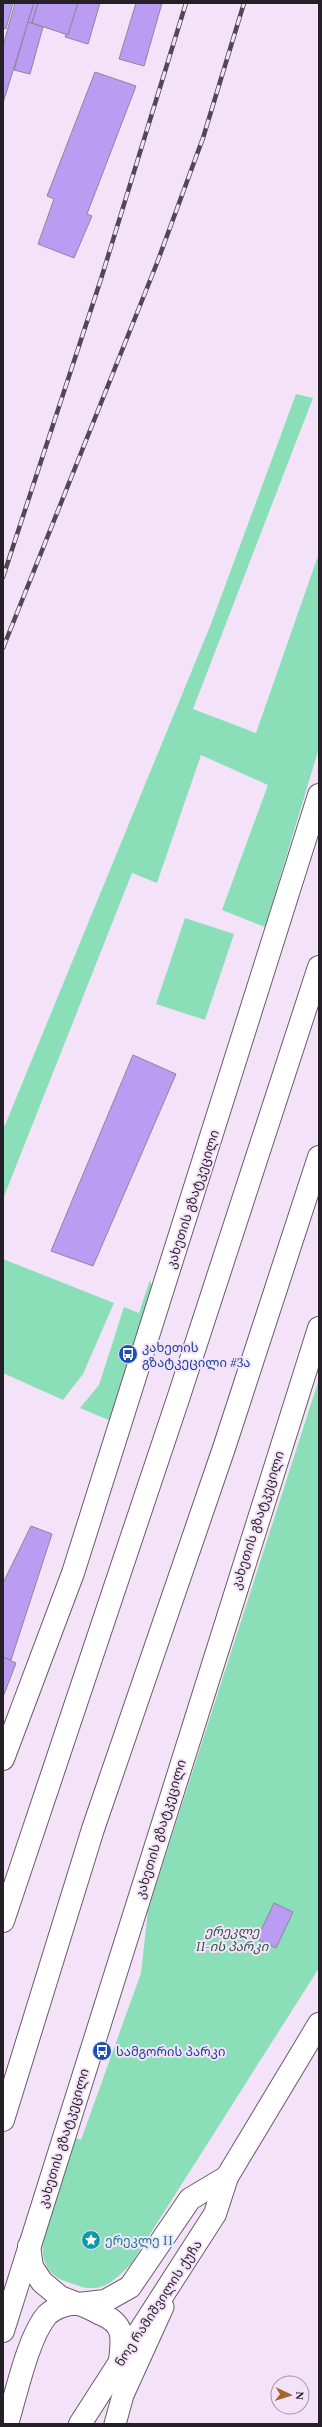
<svg xmlns="http://www.w3.org/2000/svg" width="322" height="2427" font-family="Spectral,'Noto Sans Georgian',serif">
<rect width="100%" height="100%" fill="#f4e3f8"/>
<!-- green -->
<g fill="#8adfb9">
<path d="M296 394 313 398 193 709 256 733 319 553V748L265 927 222 910 268 785 201 755 157 883 132 873 3 1199V1130L211 624Z"/>
<path d="M185 918 234 934 205 1020 156 1004Z"/>
<path d="M3 1259 114 1303 83 1374 63 1400 3 1373Z"/>
<path d="M150 1280 153 1290 111 1421 80 1408 99 1385 124 1307 139 1313Z"/>
<path d="M319 1379V1968L131 2264C115 2280 101 2295 76 2285 67 2282 56 2279 50 2271 27 2246 63 2165 73 2137L81 2140 141 1973 148 1910Z"/>
</g>
<!-- building -->
<g fill="#ba9df2" stroke="#8c859b">
<path d="M3 3H13L6 29 3 28Z"/>
<path d="M15 3H34L3 103V46Z"/>
<path d="M34 3H38L32 23 28 22Z"/>
<path d="M38 3H78L68 35 32 23Z"/>
<path d="M78 3H100L88 44 65 37 66 34 68 35Z"/>
<path d="M136 3H162L144 66 119 59Z"/>
<path d="M28 22 43 27 30 74 14 70Z"/>
<path d="M95 72 136 86 87 214 92 216 74 258 38 244 54 199 47 196Z"/>
<path d="M133 1055 176 1074 93 1266 51 1251Z"/>
<path d="M31 1526 52 1534 11 1660 3 1657V1583Z"/>
<path d="M3 1657 16 1663 3 1697Z"/>
<path d="M274 1903 293 1912 276 1948 257 1939Z"/>
</g>
<g fill="none" stroke-linecap="round" stroke-linejoin="round">
<defs>
<path id="street" d="M115 2424 123 2395 163 2307"/>
<g id="secondary">
<path d="M3 1759 73 1573 319 795"/>
<path d="M29 2246 32 2267 42 2282 60 2297 78 2304 105 2301 130 2287 190 2199 227 2177"/>
<path d="M3 2331 319 1328"/>
<path d="M7 2424C16 2395 28 2337 47 2315 54 2308 68 2303 78 2304 86 2305 96 2312 103 2315 126 2325 122 2340 120 2361"/>
<path d="M80 2424 215 2214 227 2177 319 2024"/>
</g>
<g id="highway">
<path d="M3 1921 178 1399 319 967"/>
<path d="M3 2120 93 1829 224 1448 319 1157"/>
</g>
</defs>
<!-- street casing -->
<use href="#street" stroke="#6a5b6d" stroke-width="23"/>
<!-- secondary casing -->
<use href="#secondary" stroke="#6a5b6d" stroke-width="24"/>
<!-- highway casing -->
<use href="#highway" stroke="#6a5b6d" stroke-width="24"/>
<!-- street -->
<use href="#street" stroke="#fff" stroke-width="21"/>
<!-- secondary -->
<use href="#secondary" stroke="#fff" stroke-width="22"/>
<!-- highway -->
<use href="#highway" stroke="#fff" stroke-width="22"/>
<defs>
<g id="rail">
<path d="M3 577 101 279 186 3"/>
<path d="M3 648 157 263 203 138 244 3"/>
</g>
</defs>
<!-- rail casing -->
<use href="#rail" stroke="#504853" stroke-width="4.5"/>
<!-- rail -->
<use href="#rail" stroke="#f4e3f8" stroke-width="3" stroke-dasharray="9" stroke-linecap="butt"/>
</g>
<!-- icons -->
<defs>
<symbol id="bus-disc" viewBox="-11 -11 22 22"><circle r="9.5" fill="#1a4fb4" stroke="#f4e3f8"/><path d="M-5-6H5V4H4V6H2V4H-2V6H-4V4H-5ZM-3.5-4V0h7V-4ZM-3.5 1.2v1.5H-2V1.2ZM2 1.2v1.5H3.5V1.2Z" fill="#fff"/></symbol>
<symbol id="sight-disc" viewBox="-11 -11 22 22"><circle r="9.5" fill="#0f9aa8" stroke="#f4e3f8"/><path d="M0-6L1.8-2.2L6-1.7L2.9 1.2L3.7 5.4L0 3.3L-3.7 5.4L-2.9 1.2L-6-1.7L-1.8-2.2Z" fill="#fff"/></symbol>
</defs>
<g fill-rule="evenodd">
<use href="#bus-disc" x="117" y="1343" width="22" height="22"/>
<use href="#bus-disc" x="91" y="2040" width="22" height="22"/>
<use href="#sight-disc" x="80" y="2229" width="22" height="22"/>
</g>
<g text-anchor="middle" stroke-width="4" stroke-linejoin="round" paint-order="stroke">
<!-- street labels -->
<g font-size="13" fill="#251f27" stroke="#f4e3f8">
<text transform="translate(192 1199) rotate(-72)" y="5">კახეთის გზატკეცილი</text>
<text transform="translate(257 1520) rotate(-72)" y="5">კახეთის გზატკეცილი</text>
<text transform="translate(160 1829) rotate(-73)" y="5">კახეთის გზატკეცილი</text>
<text transform="translate(63 2138) rotate(-73)" y="5">კახეთის გზატკეცილი</text>
<text transform="translate(158 2303) rotate(-57)" y="5">ნოე რამიშვილის ქუჩა</text>
</g>
<!-- transit labels -->
<g font-size="13" fill="#164399" stroke="#f4e3f8" text-anchor="start">
<text x="142" y="1352">კახეთის<tspan x="142" dy="15">გზატკეცილი #3ა</tspan></text>
<text x="116" y="2056">სამგორის პარკი</text>
</g>
<!-- park labels -->
<g font-size="13" font-style="italic" fill="#275542" stroke="#f4e3f8">
<text x="232" y="1936">ერეკლე<tspan x="232" dy="15">II-ის პარკი</tspan></text>
</g>
<!-- culture labels -->
<g font-size="13" fill="#0d838f" stroke="#f4e3f8" text-anchor="start">
<text x="105" y="2245">ერეკლე II</text>
</g>
</g>
<!-- border -->
<rect width="322" height="2427" fill="none" stroke="#251f27" stroke-width="8"/>
<!-- north arrow -->
<g transform="translate(290 2395) rotate(94)"><circle r="19" fill="#f4e3f8" stroke="#a195a4"/>
<path d="M0-3L7 15L0 10L-7 15Z" fill="#a4652c"/>
<text y="-6" font-size="11" font-weight="bold" text-anchor="middle" fill="#251f27">N</text>
</g>
</svg>
